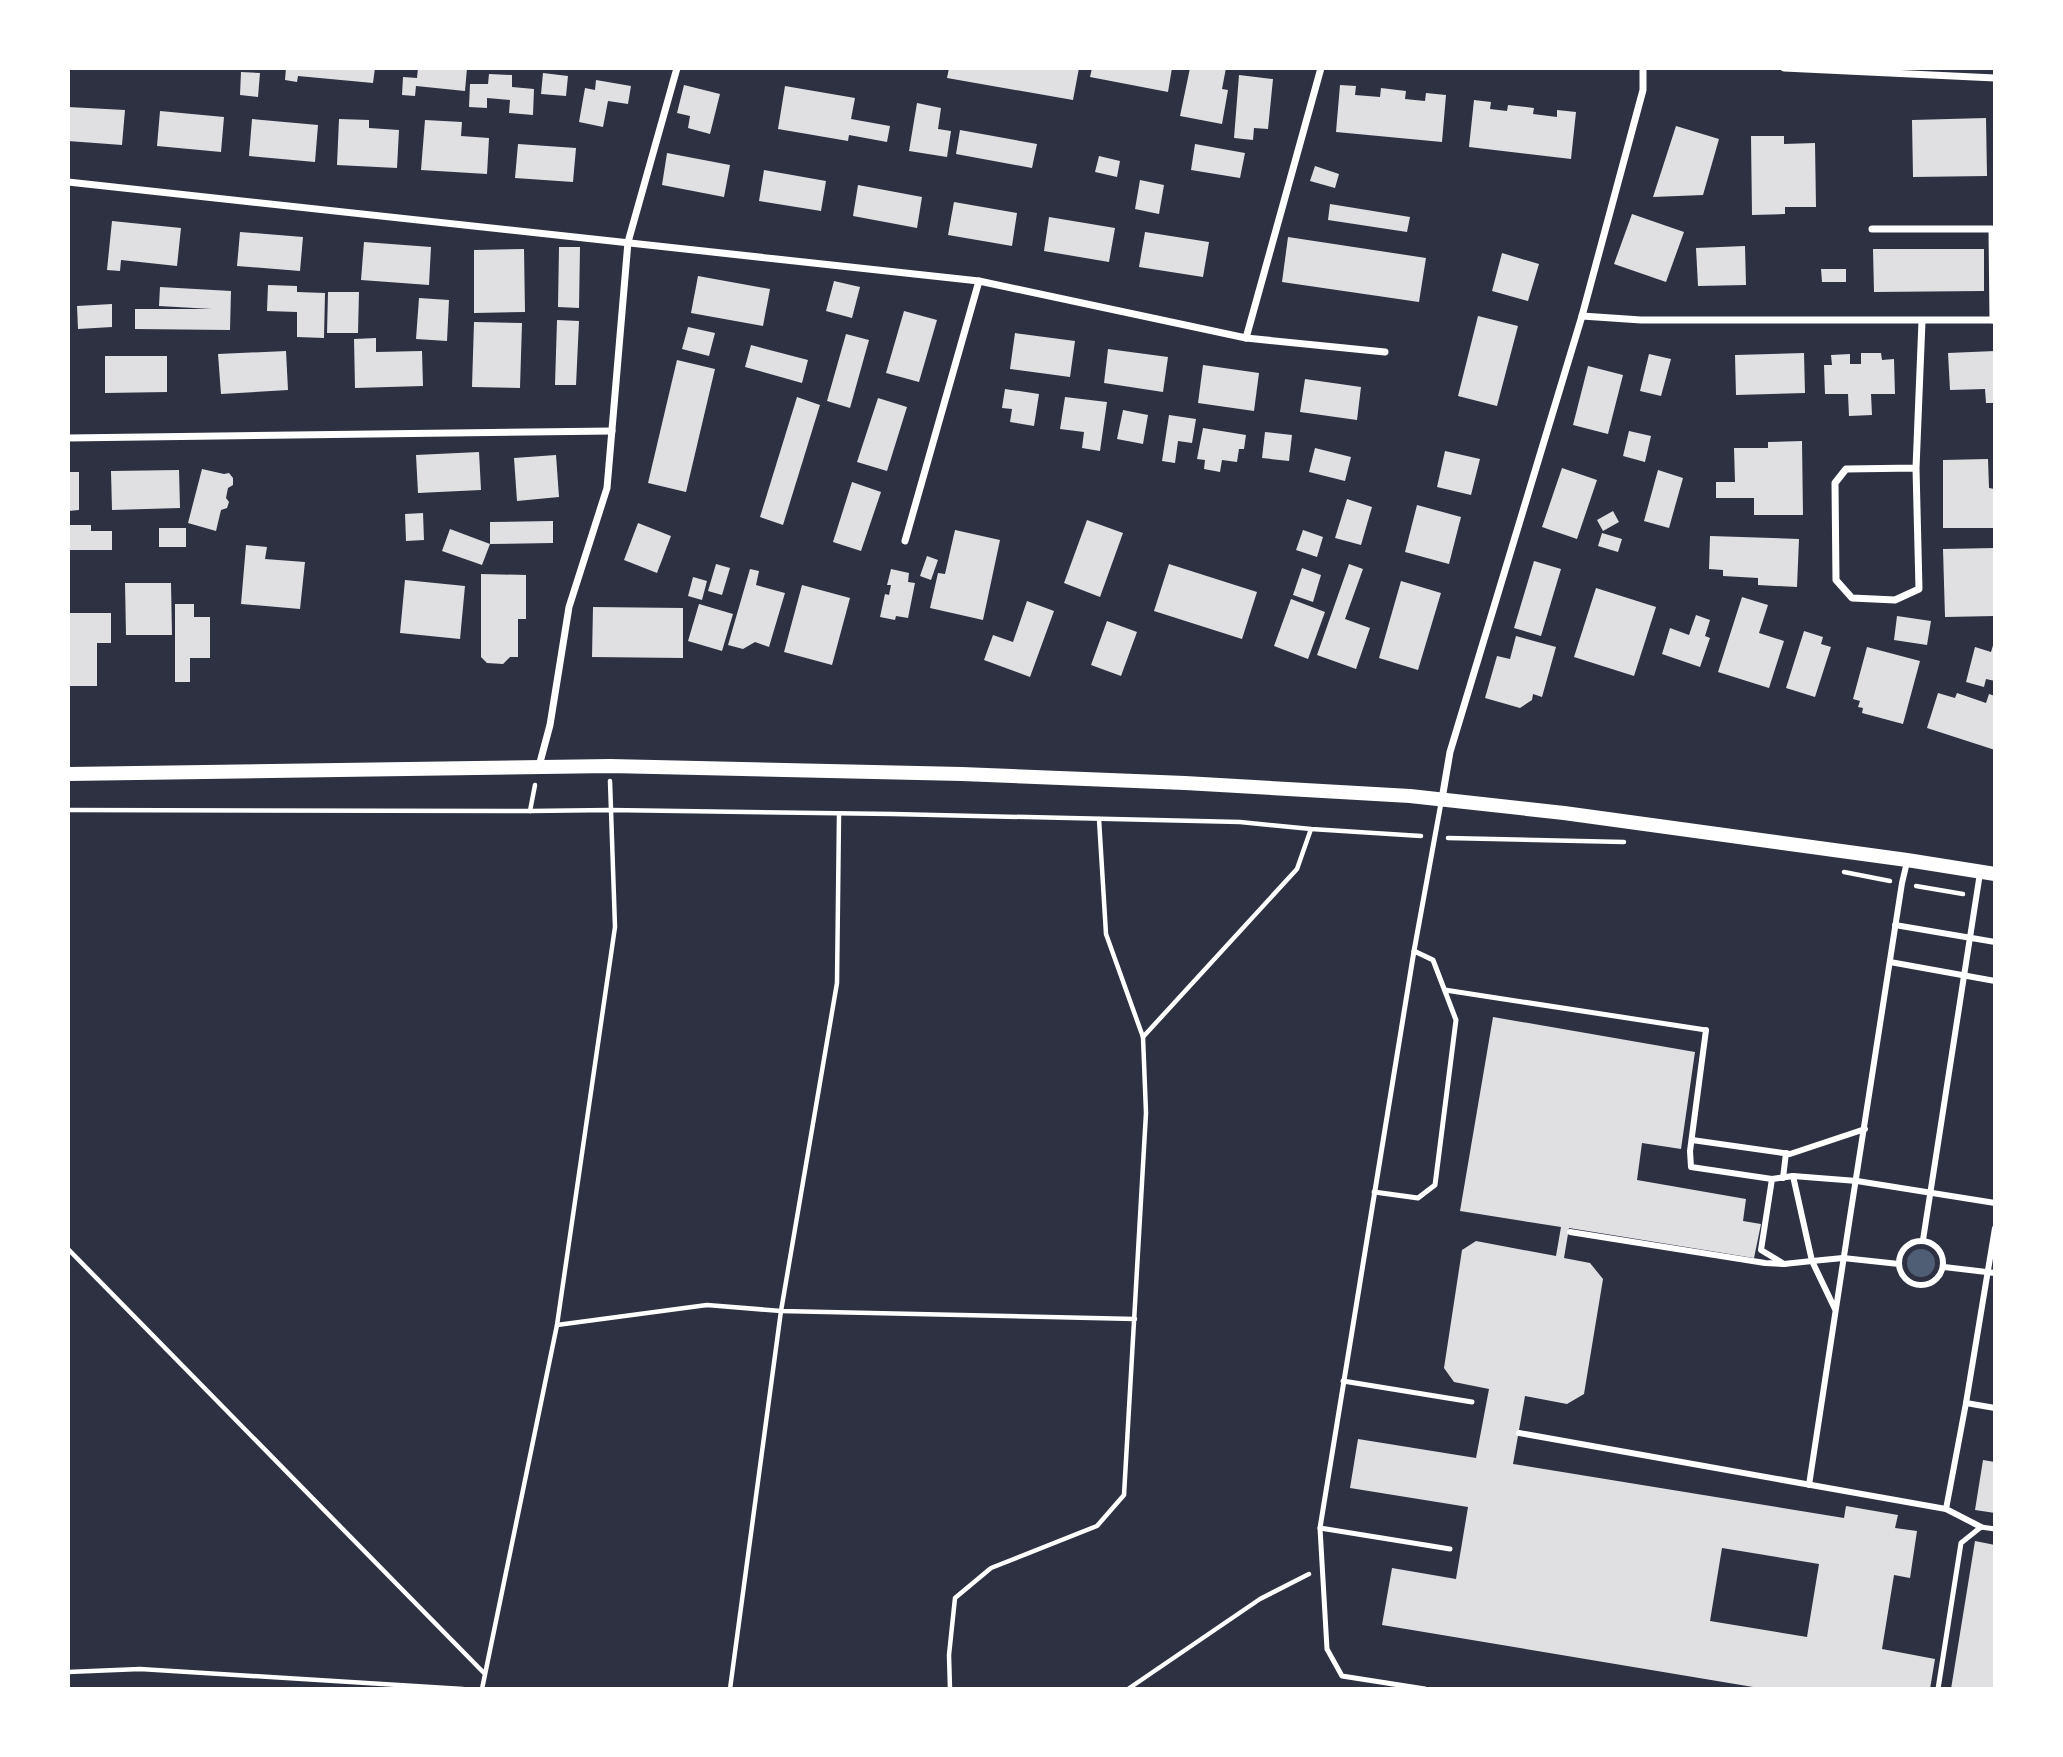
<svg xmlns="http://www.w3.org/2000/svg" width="2063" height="1757" font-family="Karla,sans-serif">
<rect width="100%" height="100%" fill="#2d3142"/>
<!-- water -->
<circle fill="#4f5d75" cx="1921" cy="1263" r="14"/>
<!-- building -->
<g fill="#e0e0e3" fill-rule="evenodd">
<path d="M286 68H375L373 83 298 76 297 82 285 80Z"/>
<path d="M418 68H467L465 91 416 86 415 96 402 95 403 77 417 78Z"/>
<path d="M949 68H1079L1073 100 947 78Z"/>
<path d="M1092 68H1172L1168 92 1090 77Z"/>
<path d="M1190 68H1226L1222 89 1228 90 1222 124 1180 116Z"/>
<path d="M241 72 260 73 258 97 240 95Z"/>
<path d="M543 73 568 76 566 96 541 94Z"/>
<path d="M489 74 512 75V87L534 89 533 115 509 113 510 100 487 98V108L469 107 470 84H488Z"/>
<path d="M1239 75 1273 79 1268 129 1254 128 1253 140 1234 138Z"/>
<path d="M596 80 631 86 628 104 608 101 603 127 579 122 585 88 595 90Z"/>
<path d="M684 85 720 94 710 134 688 128 690 116 677 113Z"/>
<path d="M1340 85 1356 86 1355 95 1380 97 1381 88 1406 91 1405 99 1425 101 1426 93 1446 95 1442 142 1336 132Z"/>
<path d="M785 86 855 98 851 119 890 126 887 142 849 135 848 141 778 129Z"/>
<path d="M1474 100 1491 102 1490 109 1507 111 1508 105 1534 108 1533 114 1557 117V110L1576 112 1571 159 1469 147Z"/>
<path d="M917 103 941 108 938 129 951 131 947 157 909 151Z"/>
<path d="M68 107 125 110 122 145 68 141Z"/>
<path d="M160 111 224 117 221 152 157 146Z"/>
<path d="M1986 118 1987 176 1913 177 1912 120Z"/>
<path d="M252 119 318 125 315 162 249 156Z"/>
<path d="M339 119 369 120V128L399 130 397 168 337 165Z"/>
<path d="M425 120 462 122 461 136 489 138 487 174 421 170Z"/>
<path d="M1676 126 1719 139 1703 195 1653 197Z"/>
<path d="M960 130 1037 144 1032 168 956 154Z"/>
<path d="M1751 136H1784V144L1815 143 1816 207H1785V214L1752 215Z"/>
<path d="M518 144 576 148 573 182 515 178Z"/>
<path d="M1195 144 1245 153 1240 178 1191 170Z"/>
<path d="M667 153 730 165 724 197 662 185Z"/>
<path d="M1099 156 1120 161 1117 177 1095 172Z"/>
<path d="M1315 166 1339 174 1335 188 1310 181Z"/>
<path d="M764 170 826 181 821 211 759 201Z"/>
<path d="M1140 180 1164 185 1159 214 1135 209Z"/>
<path d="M858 185 922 197 917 228 853 216Z"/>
<path d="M954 202 1017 213 1012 246 948 235Z"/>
<path d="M1330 204 1410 217 1407 232 1328 220Z"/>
<path d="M1632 214 1684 232 1666 282 1614 264Z"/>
<path d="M1049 217 1115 228 1109 262 1044 251Z"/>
<path d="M112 221 181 228 177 266 121 260 120 271 107 270Z"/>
<path d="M240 232 303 237 300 271 237 266Z"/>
<path d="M1145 232 1209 242 1203 277 1139 267Z"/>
<path d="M1288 237 1426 258 1419 302 1282 282Z"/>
<path d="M364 242 431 247 429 285 361 280Z"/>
<path d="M1745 246 1746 285 1698 286 1696 248Z"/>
<path d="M559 247H580L579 308 558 307Z"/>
<path d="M524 249 525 312 474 313V250Z"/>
<path d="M1873 249H1984V291L1874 292Z"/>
<path d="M1502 253 1539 264 1528 301 1492 291Z"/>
<path d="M1821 269H1846V282H1822Z"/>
<path d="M698 276 770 289 763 326 691 313Z"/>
<path d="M834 281 860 287 852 318 826 311Z"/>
<path d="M268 285 297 286V292L325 293 324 338 297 337V312L267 311Z"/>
<path d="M160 287 231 291 230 330 135 329V309H212L159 306Z"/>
<path d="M328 292H359L358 333H327Z"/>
<path d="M419 298 449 300 447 341 416 339Z"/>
<path d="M112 304V327L78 329 77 306Z"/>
<path d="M904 311 937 320 919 382 886 373Z"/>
<path d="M1478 316 1518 326 1497 406 1458 396Z"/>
<path d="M557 320 579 321 576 385H555Z"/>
<path d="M474 322 522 323 520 388 472 387Z"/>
<path d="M688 327 715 333 709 356 682 349Z"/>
<path d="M1015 333 1075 341 1070 377 1010 369Z"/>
<path d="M846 334 869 340 850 408 827 401Z"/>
<path d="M376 338V352L422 351 423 386 355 388 354 339Z"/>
<path d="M751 345 808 360 802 383 745 367Z"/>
<path d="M1108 349 1168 357 1163 392 1104 383Z"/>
<path d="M286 351 288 390 221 394 218 354Z"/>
<path d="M1995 351V403H1986L1985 389 1950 390 1948 353Z"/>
<path d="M1804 353 1805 393 1736 395 1735 355Z"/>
<path d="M1861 353H1881L1882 360 1894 359 1895 394H1871L1872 415 1849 416 1848 394H1825L1824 365H1832L1831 355 1850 354V364H1861Z"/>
<path d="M1649 354 1671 359 1661 396 1640 391Z"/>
<path d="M105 356H167V392L105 393Z"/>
<path d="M677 360 715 369 686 492 648 483Z"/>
<path d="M1203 365 1259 373 1254 411 1198 403Z"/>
<path d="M1588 366 1623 375 1608 434 1573 425Z"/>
<path d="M1305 379 1361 387 1357 420 1300 412Z"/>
<path d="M1005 389 1039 394 1034 426 1010 422 1012 409 1002 408Z"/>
<path d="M797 397 820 405 783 525 760 517Z"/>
<path d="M1065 397 1107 402 1100 451 1082 448 1084 432 1060 429Z"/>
<path d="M878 398 907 407 887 471 857 462Z"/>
<path d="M1123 410 1148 415 1143 444 1117 439Z"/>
<path d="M1169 415 1196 419 1192 443 1178 441 1175 463 1162 461Z"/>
<path d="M1203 428 1246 435 1244 449H1239L1237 462 1222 460 1220 472 1204 469 1205 460 1197 459Z"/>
<path d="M1629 431 1651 436 1645 462 1623 456Z"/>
<path d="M1265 432 1292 435 1289 461 1262 458Z"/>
<path d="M1802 441 1803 515H1754V498H1716V482H1735L1734 448H1768V442Z"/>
<path d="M1315 448 1351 457 1345 481 1309 472Z"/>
<path d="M1445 451 1480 459 1471 495 1437 487Z"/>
<path d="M479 452 481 490 418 493 416 455Z"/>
<path d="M556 455 559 497 517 501 514 458Z"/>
<path d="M1988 459 1989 488 1995 489V528H1943V460Z"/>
<path d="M1562 468 1597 480 1577 539 1542 527Z"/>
<path d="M202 469 224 474 229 473 233 478V485L228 488 226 498 229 502 227 508 221 510 216 531 188 523Z"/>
<path d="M179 470 180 508 112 510 111 471Z"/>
<path d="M1658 470 1683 478 1669 528 1644 521Z"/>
<path d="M68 472H79V510L68 511Z"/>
<path d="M852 482 881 492 861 551 833 542Z"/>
<path d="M1347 499 1372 507 1361 545 1335 538Z"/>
<path d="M1417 505 1461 517 1449 564 1405 552Z"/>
<path d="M1613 511 1619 522 1603 531 1597 520Z"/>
<path d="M423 513 424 540 406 541 405 514Z"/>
<path d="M1087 520 1123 533 1100 597 1064 583Z"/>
<path d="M553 521V543L490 544 482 565 442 551 450 529 490 544V522Z"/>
<path d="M638 523 671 536 657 573 624 560Z"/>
<path d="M68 525H91V531H112V550H68Z"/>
<rect x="159" y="528" width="27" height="19"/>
<path d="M955 530 1000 540 983 620 930 608 938 573 945 574Z"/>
<path d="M1303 530 1323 537 1317 557 1296 550Z"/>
<path d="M1602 533 1622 539 1618 552 1598 546Z"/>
<path d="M1710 536 1799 539 1797 587 1758 585V578L1723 576V570L1709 569Z"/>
<path d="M246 545 267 547 265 559 305 562 300 609 241 604Z"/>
<path d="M1995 548V616L1945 617 1943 549Z"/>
<path d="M927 556 938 560 931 580 920 576Z"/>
<path d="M1534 561 1561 569 1541 636 1514 628Z"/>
<path d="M716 564 730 568 722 595 708 591Z"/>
<path d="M1169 564 1257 592 1242 639 1154 611Z"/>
<path d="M1349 564 1363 569 1345 619 1370 628 1356 669 1317 655Z"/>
<path d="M1302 568 1321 575 1313 602 1293 595Z"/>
<path d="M750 569 759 571 756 585 785 593 769 647 755 642 743 649 728 645Z"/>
<path d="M891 569 909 573 908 582 915 583 908 618 896 616 895 620 880 617 885 594 889 595 891 585H887Z"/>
<path d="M481 574 526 575V619H518V657H510L503 664 487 663 481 657Z"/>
<path d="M693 577 707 581 702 600 688 596Z"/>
<path d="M405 580 465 586 460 639 400 633Z"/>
<path d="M1401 581 1441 593 1418 670 1379 658Z"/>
<path d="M125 583H171L172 635H126Z"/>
<path d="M802 585 850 598 832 665 784 652Z"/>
<path d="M1596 588 1656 607 1634 676 1574 657Z"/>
<path d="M1742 597 1768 605 1759 633 1784 641 1769 688 1718 672Z"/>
<path d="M1291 599 1325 612 1308 659 1274 646Z"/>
<path d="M1027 601 1054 611 1030 677 984 660 993 635 1013 642Z"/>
<path d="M175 604H194V617H210V658H190V682H175Z"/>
<path d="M699 604 733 614 722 651 688 641Z"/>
<path d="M593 607 683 608V658L592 657Z"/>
<path d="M69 613H111V643H97V686H68Z"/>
<path d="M1696 615 1710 620 1705 636 1710 638 1700 667 1662 654 1670 628 1689 635Z"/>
<path d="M1897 616 1931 621 1927 645 1894 640Z"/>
<path d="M1107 621 1137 632 1121 676 1091 665Z"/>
<path d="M1804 631 1823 637 1821 644 1831 647 1815 697 1786 688Z"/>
<path d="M1516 636 1556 647 1542 697 1533 694 1532 700 1520 708 1485 698 1497 656 1510 659Z"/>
<path d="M1994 642 1995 681 1986 679 1984 687 1966 682 1975 647 1991 652Z"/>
<path d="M1867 647 1920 661 1903 724 1862 713 1863 708 1858 707 1860 701 1853 699Z"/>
<path d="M1938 693 1955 698 1957 693 1986 703 1989 694 1995 696V750L1927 728Z"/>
<path d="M1493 1017 1695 1052 1681 1149 1642 1143 1637 1180 1746 1199 1743 1221 1761 1224 1754 1258 1569 1228 1564 1258 1590 1263 1603 1279 1584 1394 1567 1404 1525 1396 1513 1464 1844 1518 1846 1506 1898 1515 1895 1528 1917 1531 1910 1578 1894 1575 1882 1649 1935 1659 1930 1689H1765L1382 1625 1392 1568 1456 1579 1468 1507 1350 1488 1358 1439 1476 1458 1489 1389 1454 1382 1444 1368 1462 1250 1476 1241 1556 1256 1561 1227 1460 1211ZM1722 1548 1819 1564 1807 1637 1710 1621Z"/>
<path d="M1983 1460 1995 1462V1513L1975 1510Z"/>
<path d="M1975 1541 1995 1545V1689H1951Z"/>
</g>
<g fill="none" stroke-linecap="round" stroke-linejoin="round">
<!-- path -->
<g stroke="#fff" stroke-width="4.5">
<path d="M68 810 530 811 610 810 893 814 1240 822 1311 829 1421 836"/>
<path d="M530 811 535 785"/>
<path d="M1448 838 1624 842"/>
<path d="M1844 872 1890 881"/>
<path d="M1916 886 1963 894"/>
<path d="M1143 1037 1297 869 1311 829"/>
<path d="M68 1249 484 1673"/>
<path d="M557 1325 707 1305 781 1311 1135 1319"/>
<path d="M68 1672 140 1669 463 1689"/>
<path d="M482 1689 557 1325 615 927 610 781"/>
<path d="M730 1689 781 1311 837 983 839 815"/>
<path d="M950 1689 949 1655 955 1598 991 1568 1097 1526 1124 1495 1146 1113 1143 1037 1106 934 1099 819"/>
<path d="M1128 1689 1260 1599 1309 1574"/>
</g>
<!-- service -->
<g stroke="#fff" stroke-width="5">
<path d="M1445 990 1706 1030"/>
<path d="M1374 1192 1418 1198 1435 1185 1456 1020 1433 960 1414 951"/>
<path d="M1343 1381 1472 1402"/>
<path d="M1320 1528 1450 1549"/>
<path d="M1425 1689 1342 1676 1327 1649 1320 1528 1414 951 1441 803"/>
<path d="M1938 1689 1961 1543 1981 1527 1995 1529"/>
</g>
<!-- pedestrian -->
<g stroke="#fff" stroke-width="6">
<path d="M1895 925 1995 942"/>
<path d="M1890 962 1995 981"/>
<path d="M1706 1030 1690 1151 1691 1167 1772 1179 1793 1176 1812 1261 1843 1258 1899 1264"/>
<path d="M1692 1140 1790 1154 1865 1129"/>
<path d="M1793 1176 1857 1181 1995 1203"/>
<path d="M1783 1178 1786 1153"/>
<path d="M1772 1179 1761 1250 1784 1264 1812 1261 1835 1309"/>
<path d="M1570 1232 1765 1263 1784 1264"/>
<path d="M1923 1240 1980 873"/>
<circle cx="1921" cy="1263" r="22"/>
<path d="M1944 1267 1995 1273"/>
<path d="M1966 1403 1995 1408"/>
<path d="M1519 1433 1946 1509 1981 1527"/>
<path d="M1809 1485C1839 1284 1871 1084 1902 883L1907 862"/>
<path d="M1946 1509 1966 1403 1995 1228"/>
</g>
<!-- minor -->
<g stroke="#fff" stroke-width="7">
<path d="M1784 68 1995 78"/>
<path d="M68 182 979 281 1246 338 1321 68"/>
<path d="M1872 229H1992L1993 320"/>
<path d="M1582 316 1641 320H1995"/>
<path d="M1246 338 1385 352"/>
<path d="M68 438 612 431"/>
<path d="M1916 468 1846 469 1835 483 1836 580 1852 598 1895 600 1919 589 1916 468 1922 321"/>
<path d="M905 541 979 281"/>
<path d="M539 766 550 725 569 607 607 488 628 242 677 68"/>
<path d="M1442 799 1450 752 1582 316 1643 90V68"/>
</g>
<!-- secondary -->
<path stroke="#fff" stroke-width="14" d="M68 774 610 766 962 774 1185 783 1410 796 1564 813 1907 860 1995 874"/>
</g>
<!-- border -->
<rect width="2063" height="1757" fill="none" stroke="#ffffff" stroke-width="140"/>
</svg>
